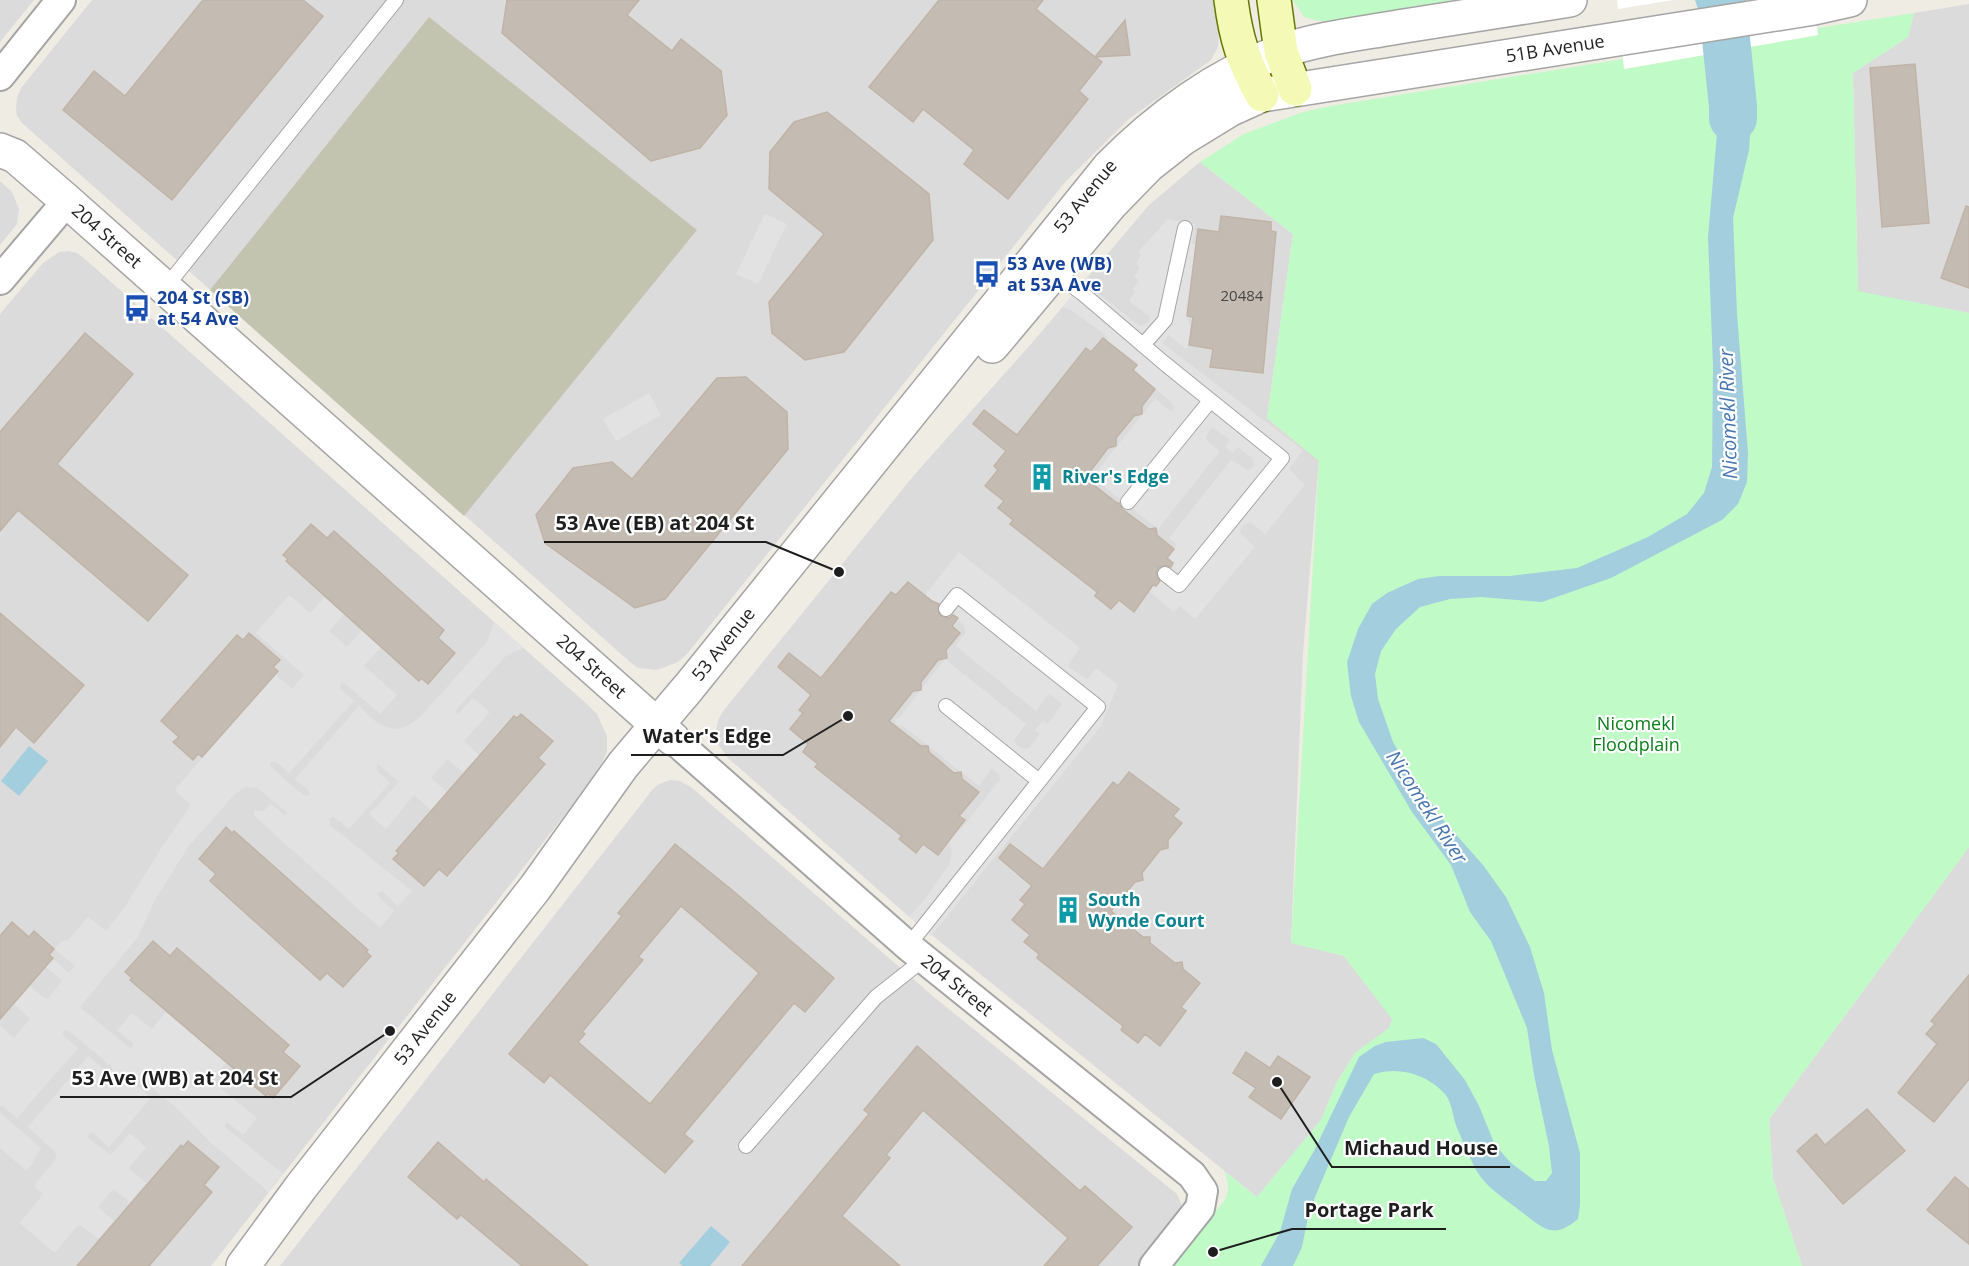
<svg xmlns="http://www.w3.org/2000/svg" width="1969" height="1266" font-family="'Open Sans',sans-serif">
<rect width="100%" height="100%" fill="#efece4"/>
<!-- residential -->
<g fill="#dcdbdb">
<path d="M0 0H34L0 42Z"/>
<path d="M92 0H1216L1219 31 1218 47 1211 60 1129 119 1066 181 687 654 678 662 657 670 638 668 630 662 22 123 17 116 16 109 17 98 21 88Z"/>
<path d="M1969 4V313L1858 292 1853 73 1908 37 1914 13Z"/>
<path d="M1200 162 1293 234 1267 418 1319 460 1303 653 1291 942 1344 956 1393 1019 1390 1028 1355 1053 1337 1082 1321 1120 1257 1197 907 915 728 758 718 744 716 730 719 718 724 710 915 474 1031 344 1149 205Z"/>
<path d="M0 181 12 192 19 209 17 224 0 245Z"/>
<path d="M68 251 77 253 85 259 589 706 597 714 607 736V752L596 775 211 1266H0V314L43 263 59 252Z"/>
<path d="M670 780 680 781 692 788 934 997 1177 1194 1181 1203V1211L1178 1218 1138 1266H280L653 789 659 784Z"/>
<path d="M1969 847V1266H1802L1773 1179 1769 1119Z"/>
</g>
<!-- construction -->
<path fill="#c3c4af" d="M429 17 697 230 464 516 210 290Z"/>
<!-- park -->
<g fill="#bffac7">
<path d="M1293 0H1453L1327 21H1319L1304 17Z"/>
<path d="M1914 13 1908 37 1853 73 1858 291 1969 313V847L1769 1119 1773 1179 1802 1266H1171L1224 1201C1230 1190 1229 1183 1224 1171L1257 1197 1321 1120 1337 1082 1355 1053 1389 1028 1392 1019 1344 956 1291 943 1319 461 1267 418 1293 234 1200 162 1244 134 1303 112 1331 106 1623 59 1625 69 1818 35V28Z"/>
</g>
<!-- parking -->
<g fill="#e2e2e2">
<path d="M765 214 787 224 758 284 736 274Z"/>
<path d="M1168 219 1195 224 1192 244 1196 245 1187 316 1191 331 1189 345 1186 349 1168 335 1162 343 1303 450 1289 469 1305 485 1265 534 1251 523 1244 524 1240 531 1241 534 1255 547 1195 619 1179 606 1174 612 1149 591 1153 585 1156 586 1173 564 1167 558 1177 545 1169 538 1231 460 1248 470 1253 467 1254 462 1251 457 1238 447 1233 453 1225 447 1230 440 1212 427 1206 437 1208 442 1220 451 1158 529 1096 480H1091V473L1096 472 1155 399 1172 412 1174 407 1172 403 1133 370 1138 363 1107 341 1108 339 1103 333 1071 310 1063 307 1088 276 1093 289 1140 326 1149 322 1150 317 1129 301 1135 291 1133 289 1139 280 1134 277 1140 268 1136 264 1141 254 1138 252Z"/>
<path d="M649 393 661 415 616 441 603 419Z"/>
<path d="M959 552 1080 648 1068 665 1070 668 1087 679 1096 668 1118 685 1101 726 931 936 909 917 921 904 950 863 952 852 949 841 958 829H961L967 822 1000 779 999 775 992 768 979 786 903 726 896 724 895 719 899 718 945 659 1026 724 1013 741 1021 748 1026 749 1030 747 1040 734 1035 730 1043 720 1048 724 1062 704 1049 694 1036 711 956 646 965 633V626L925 595Z"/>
<path d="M289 595 310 613 325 597 344 614 329 631 347 647 362 630 381 647 364 666 397 695 380 714 345 684 341 683 340 689 354 701 289 773 275 761 270 763V766L303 795 307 796 310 794 308 790 295 779 359 706 376 722 386 727 397 729 409 725 420 717 487 642 494 622 524 648 507 655 456 710 457 714 459 713 473 698 490 712 464 741 480 756 465 774 448 759 431 778 449 794 433 812 414 795 386 829 369 814 399 782 378 764 376 770 390 783 349 829 334 817 329 819 330 825 412 891 398 906 383 892H379L378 896 394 911 380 928 254 816V811H263L271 804 283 814 286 815 287 812 257 788 246 787 235 794 188 847 155 900 138 937 80 1007 130 1048 133 1046V1043L117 1030 132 1013 152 1029 166 1012 226 1063 212 1081 257 1118 243 1135 227 1122 224 1126 283 1174 268 1193 262 1186 211 1143 179 1110 140 1078 136 1085 151 1098 109 1147 92 1132 87 1137 111 1155 130 1133 146 1147 129 1168 146 1183 130 1202 113 1189 98 1207 114 1221 98 1239 81 1225 76 1227 55 1253 20 1223 43 1194 34 1186 54 1161 57 1154 28 1127 88 1056 107 1072 112 1070V1067L68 1030H64L63 1035 78 1048 17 1118 3 1106H0V1026L14 1038 30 1019 14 1004 30 986 47 1000 62 981 46 967 53 959 69 973 75 966 55 949 62 941 68 940 88 917 106 931 125 907 163 845 191 805 175 790 197 764 276 675 292 689 304 675 256 633Z"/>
<path d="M0 1112 41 1148 32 1164 26 1171 0 1148Z"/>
</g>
<!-- water -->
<g fill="#a3cede">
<path d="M1695 0H1742V2L1698 9Z"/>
<path d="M1743 48 1752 109 1749 150 1733 218 1737 314 1748 453 1747 482 1738 504 1722 520 1611 578 1542 602 1481 597 1450 599 1420 607 1396 629 1381 651 1375 674 1378 699 1393 742 1412 776 1444 821 1483 865 1506 897 1530 947 1544 993 1552 1050 1580 1153V1205L1578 1219C1556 1237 1547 1232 1527 1216 1513 1205 1496 1194 1484 1181 1472 1167 1465 1145 1457 1128 1453 1118 1452 1102 1445 1094 1427 1074 1399 1066 1374 1074L1349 1117 1320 1185 1309 1212 1302 1247 1293 1266H1261L1280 1232 1292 1189 1314 1151 1359 1057 1375 1046 1386 1042 1423 1038 1436 1044 1465 1080 1479 1106 1495 1145 1511 1163 1535 1181H1546L1552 1173 1549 1146 1534 1075 1527 1028 1491 941 1470 912 1451 865 1412 812 1359 722 1351 696 1347 662 1358 629 1372 604 1387 593 1418 579 1439 576H1510L1577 568 1648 537 1687 514 1704 493 1712 467 1713 366 1708 237 1717 134 1712 54Z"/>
<path d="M29 746 48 761 19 796 1 781Z"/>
<path d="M711 1226 730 1242 710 1266H683L679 1263Z"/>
</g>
<!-- pier -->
<g fill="#fff">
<path d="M1617 0H1673L1618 9Z"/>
<path d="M1755 0H1813L1818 35 1624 69 1619 21Z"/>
</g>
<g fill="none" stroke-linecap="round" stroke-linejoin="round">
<!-- river -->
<path stroke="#a3cede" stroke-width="48" d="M1722 0 1733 106V118"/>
</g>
<!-- building -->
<g fill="#c4bcb3" stroke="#c1b3a6" stroke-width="1.5" fill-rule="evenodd">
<path d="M203 0H303L323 16 172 200 63 110 94 71 125 96Z"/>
<path d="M507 0H639L627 15 672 51 681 39 721 71 727 115 700 148 651 161 502 33Z"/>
<path d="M939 0H1043L1036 9 1095 57 1125 20 1130 55 1095 57 1102 62 1079 91 1088 99 1008 199 964 164 974 150 923 109 913 122 869 87Z"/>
<path d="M1915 64 1929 223 1882 227 1870 68Z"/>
<path d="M827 112 929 194 933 240 844 352 805 360 772 333 769 302 824 234 769 189 770 152 794 122Z"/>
<path d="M1966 206 1969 207V288L1941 278Z"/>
<path d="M1221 216 1271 222V231L1276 232 1263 373 1210 367 1213 349 1189 345 1193 317 1187 316 1198 229 1219 232Z"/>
<path d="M85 333 133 374 57 464 188 575 148 621 18 510 0 531V432Z"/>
<path d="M1103 338 1137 365 1133 370 1155 389 1142 406V414L1134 416 1116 438V446L1108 448 1085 478 1117 503H1119L1122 509 1149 529 1156 528 1157 535 1174 549 1167 558 1173 563 1171 567 1166 565 1158 568 1156 573 1160 581 1156 586 1153 585 1134 612 1119 600 1111 609 1095 596 1097 592 1010 524 1013 520 998 508 1004 501 985 486 998 470 994 466 1006 451 973 424 984 410 1017 435 1086 348 1091 352Z"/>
<path d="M746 377 787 412 788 449 665 599 635 608 545 543 536 515 573 468 612 462 632 479 717 378Z"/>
<path d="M311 524 327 538 334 531 444 630 438 638 455 653 428 684 421 678 419 681 286 561 288 559 283 555Z"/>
<path d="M908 582 932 601 939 604 938 612 941 616 949 618 953 615 958 618 952 626 960 633 946 650 947 658 938 660 921 682V690L913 691 889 721 921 746H928L929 752 954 773 961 772 962 779 979 792 959 816 965 820 938 855 923 844 916 853 899 839 902 836 815 767 818 764 803 752 808 744 790 729 803 713 799 710 811 695 778 667 789 653 821 678 891 592 896 595Z"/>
<path d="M0 613 84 685 34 743 16 727 0 747Z"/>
<path d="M249 633 280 660 273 667 278 671 202 757 198 754 193 760 173 742 179 737 161 721 237 635 243 640Z"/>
<path d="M521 714 553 741 538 758 545 764 447 876 439 869 424 886 393 859 399 853 396 851 514 716 517 718Z"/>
<path d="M1129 772 1179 809 1173 816 1182 823 1168 840V848L1160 850 1142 873 1143 880 1135 882 1111 911 1143 937H1150V943L1175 963 1182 962 1183 969 1200 983 1181 1007 1186 1011 1160 1046 1145 1034 1138 1043 1121 1030 1123 1026 1037 958 1039 954 1024 942 1030 935 1012 920 1025 904 1020 900 1032 886 999 858 1010 844 1043 869 1113 782 1118 786Z"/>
<path d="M226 827 232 833 234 831 368 950 366 952 371 956 343 987 327 973 320 980 210 881 216 874 199 859Z"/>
<path d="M675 844 732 890 834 978 805 1012 794 1003 684 1134 693 1141 665 1173 550 1075 544 1083 509 1054 622 916 618 913ZM681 906 759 973 650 1104 578 1042 585 1034 582 1032 643 960 638 957Z"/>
<path d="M12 922 29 937 34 931 54 949 49 955 53 958 0 1019V936Z"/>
<path d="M153 941 170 956 177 948 289 1045 283 1052 300 1066 273 1098 268 1094 266 1096 130 980 132 978 125 972Z"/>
<path d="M1969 975V1079L1934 1122 1898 1093 1937 1044 1926 1034 1935 1024 1931 1021Z"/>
<path d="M917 1046 1080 1191 1085 1186 1132 1227 1097 1266H1044L1068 1238 923 1110 886 1155 890 1158 842 1216 900 1266H742L869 1114 864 1110Z"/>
<path d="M1246 1052 1270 1068 1278 1056 1310 1077 1281 1119 1249 1097 1256 1088 1233 1073Z"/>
<path d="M1867 1109 1905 1151 1843 1204 1797 1151 1816 1134 1825 1145Z"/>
<path d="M188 1141 219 1167 204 1185 212 1192 149 1266H77L181 1145 183 1147Z"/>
<path d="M438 1142 484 1182 486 1179 588 1266H522L461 1215 457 1219 408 1177Z"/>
<path d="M1955 1177 1969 1189V1244L1927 1210Z"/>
</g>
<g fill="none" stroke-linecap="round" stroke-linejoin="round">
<defs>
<g id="service">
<path d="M1053 272 1082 293 1164 363 1282 458 1179 585 1165 574"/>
<path d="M165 288 396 0"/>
<path d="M1143 345 1165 320 1185 228"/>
<path d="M1128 502 1210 401"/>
<path d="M946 706 1039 781"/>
<path d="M908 946 1098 707 957 595 946 609"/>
<path d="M746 1146 876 997 924 959"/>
</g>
<g id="minor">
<path d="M0 76 61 0"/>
<path d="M0 280 67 201"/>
<path id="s1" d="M673 739 908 946 1192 1175 1203 1191 1200 1208 1154 1266"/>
</g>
<g id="tertiary">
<path id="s2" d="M0 150 15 156 67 201 673 739"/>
<path id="s3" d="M992 346 1111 204 1149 165 1182 139 1231 109 1262 95 1814 8 1850 0"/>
<path id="s4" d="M243 1266 301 1187 535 888 623 765 689 687 1109 167C1157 118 1217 74 1282 51 1320 38 1359 34 1398 27 1455 18 1513 9 1570 0"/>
</g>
<g id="secondary">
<path d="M1231 0C1236 39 1243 60 1262 95"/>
<path d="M1274 0 1281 52 1295 89"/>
</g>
</defs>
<!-- service casing -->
<use href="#service" stroke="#a5a5a5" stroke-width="16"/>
<!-- minor casing -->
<use href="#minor" stroke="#a5a5a5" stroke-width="32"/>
<!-- tertiary casing -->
<use href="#tertiary" stroke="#a5a5a5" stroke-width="36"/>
<!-- secondary casing -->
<use href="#secondary" stroke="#657703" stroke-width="36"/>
<!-- service -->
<use href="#service" stroke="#fff" stroke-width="14"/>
<!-- minor -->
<use href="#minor" stroke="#fff" stroke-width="28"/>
<!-- tertiary -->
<use href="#tertiary" stroke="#fff" stroke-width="33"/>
<!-- secondary -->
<use href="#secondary" stroke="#f4fab6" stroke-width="33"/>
</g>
<!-- icons -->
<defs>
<symbol id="bus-bare" viewBox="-9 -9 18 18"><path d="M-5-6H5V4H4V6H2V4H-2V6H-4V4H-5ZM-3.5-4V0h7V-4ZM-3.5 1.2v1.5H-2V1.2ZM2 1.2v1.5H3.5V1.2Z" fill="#1a4fb4" stroke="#fff" stroke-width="2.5" paint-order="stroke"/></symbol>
<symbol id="building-bare" viewBox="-9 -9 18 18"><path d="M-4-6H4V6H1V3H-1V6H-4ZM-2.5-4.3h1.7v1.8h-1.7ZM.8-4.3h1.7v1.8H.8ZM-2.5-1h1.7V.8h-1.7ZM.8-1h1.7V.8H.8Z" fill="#0f9aa8" stroke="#fff" stroke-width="2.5" paint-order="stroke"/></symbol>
</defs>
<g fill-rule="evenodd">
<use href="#bus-bare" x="968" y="255" width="38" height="38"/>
<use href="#bus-bare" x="118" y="289" width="38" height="38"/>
<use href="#building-bare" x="1023" y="458" width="38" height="38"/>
<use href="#building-bare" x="1049" y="891" width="38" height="38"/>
</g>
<g text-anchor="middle" stroke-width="4.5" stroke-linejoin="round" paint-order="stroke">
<!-- number labels -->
<g font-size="15" fill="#484643">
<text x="1242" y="301">20484</text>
</g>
<!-- street labels -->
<g font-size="18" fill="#1e1e1e" stroke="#fff">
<text dy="6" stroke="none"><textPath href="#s3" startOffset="670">51B Avenue</textPath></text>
<text dy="6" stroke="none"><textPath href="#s4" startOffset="1362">53 Avenue</textPath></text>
<text dy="6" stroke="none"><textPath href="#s2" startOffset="138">204 Street</textPath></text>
<text dy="6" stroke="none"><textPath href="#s4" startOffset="786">53 Avenue</textPath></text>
<text dy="6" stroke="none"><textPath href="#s2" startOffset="786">204 Street</textPath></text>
<text dy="6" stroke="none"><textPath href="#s1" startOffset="376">204 Street</textPath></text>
<text dy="6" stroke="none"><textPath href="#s4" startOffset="300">53 Avenue</textPath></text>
</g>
<!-- transit labels -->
<g font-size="18" font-weight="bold" fill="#164399" stroke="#fff" text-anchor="start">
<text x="1007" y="270">53 Ave (WB)<tspan x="1007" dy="21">at 53A Ave</tspan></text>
<text x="157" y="304">204 St (SB)<tspan x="157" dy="21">at 54 Ave</tspan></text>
</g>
<!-- culture labels -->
<g font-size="18" font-weight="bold" fill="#0d838f" stroke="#fff" text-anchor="start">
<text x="1062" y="483">River's Edge</text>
<text x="1088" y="906">South<tspan x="1088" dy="21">Wynde Court</tspan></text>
</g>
<!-- park labels -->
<g font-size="18" fill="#0a7e19" stroke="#fff">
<text x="1636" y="730">Nicomekl<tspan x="1636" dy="21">Floodplain</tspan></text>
</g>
<!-- water labels -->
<g font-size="20" font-style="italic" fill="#4977af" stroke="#fff">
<text transform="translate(1728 414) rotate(-92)" y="7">Nicomekl River</text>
<text transform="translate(1427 807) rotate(57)" y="7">Nicomekl River</text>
</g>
</g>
<!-- callouts -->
<path fill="none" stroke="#1e1e1e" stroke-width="2" d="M839 572L766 542H544M848 716L783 755H631M390 1031L291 1097H60M1277 1082L1332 1167H1510M1213 1252L1292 1229H1446"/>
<g fill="#1e1e1e" stroke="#fff" stroke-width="2">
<circle cx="839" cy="572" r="6"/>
<circle cx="848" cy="716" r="6"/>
<circle cx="390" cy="1031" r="6"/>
<circle cx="1277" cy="1082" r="6"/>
<circle cx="1213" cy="1252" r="6"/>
</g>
<g font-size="20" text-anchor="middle" font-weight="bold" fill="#1e1e1e" stroke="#fff" stroke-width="4.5" stroke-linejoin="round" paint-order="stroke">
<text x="655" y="530">53 Ave (EB) at 204 St</text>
<text x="707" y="743">Water's Edge</text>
<text x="175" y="1085">53 Ave (WB) at 204 St</text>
<text x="1421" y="1155">Michaud House</text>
<text x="1369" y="1217">Portage Park</text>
</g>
</svg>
